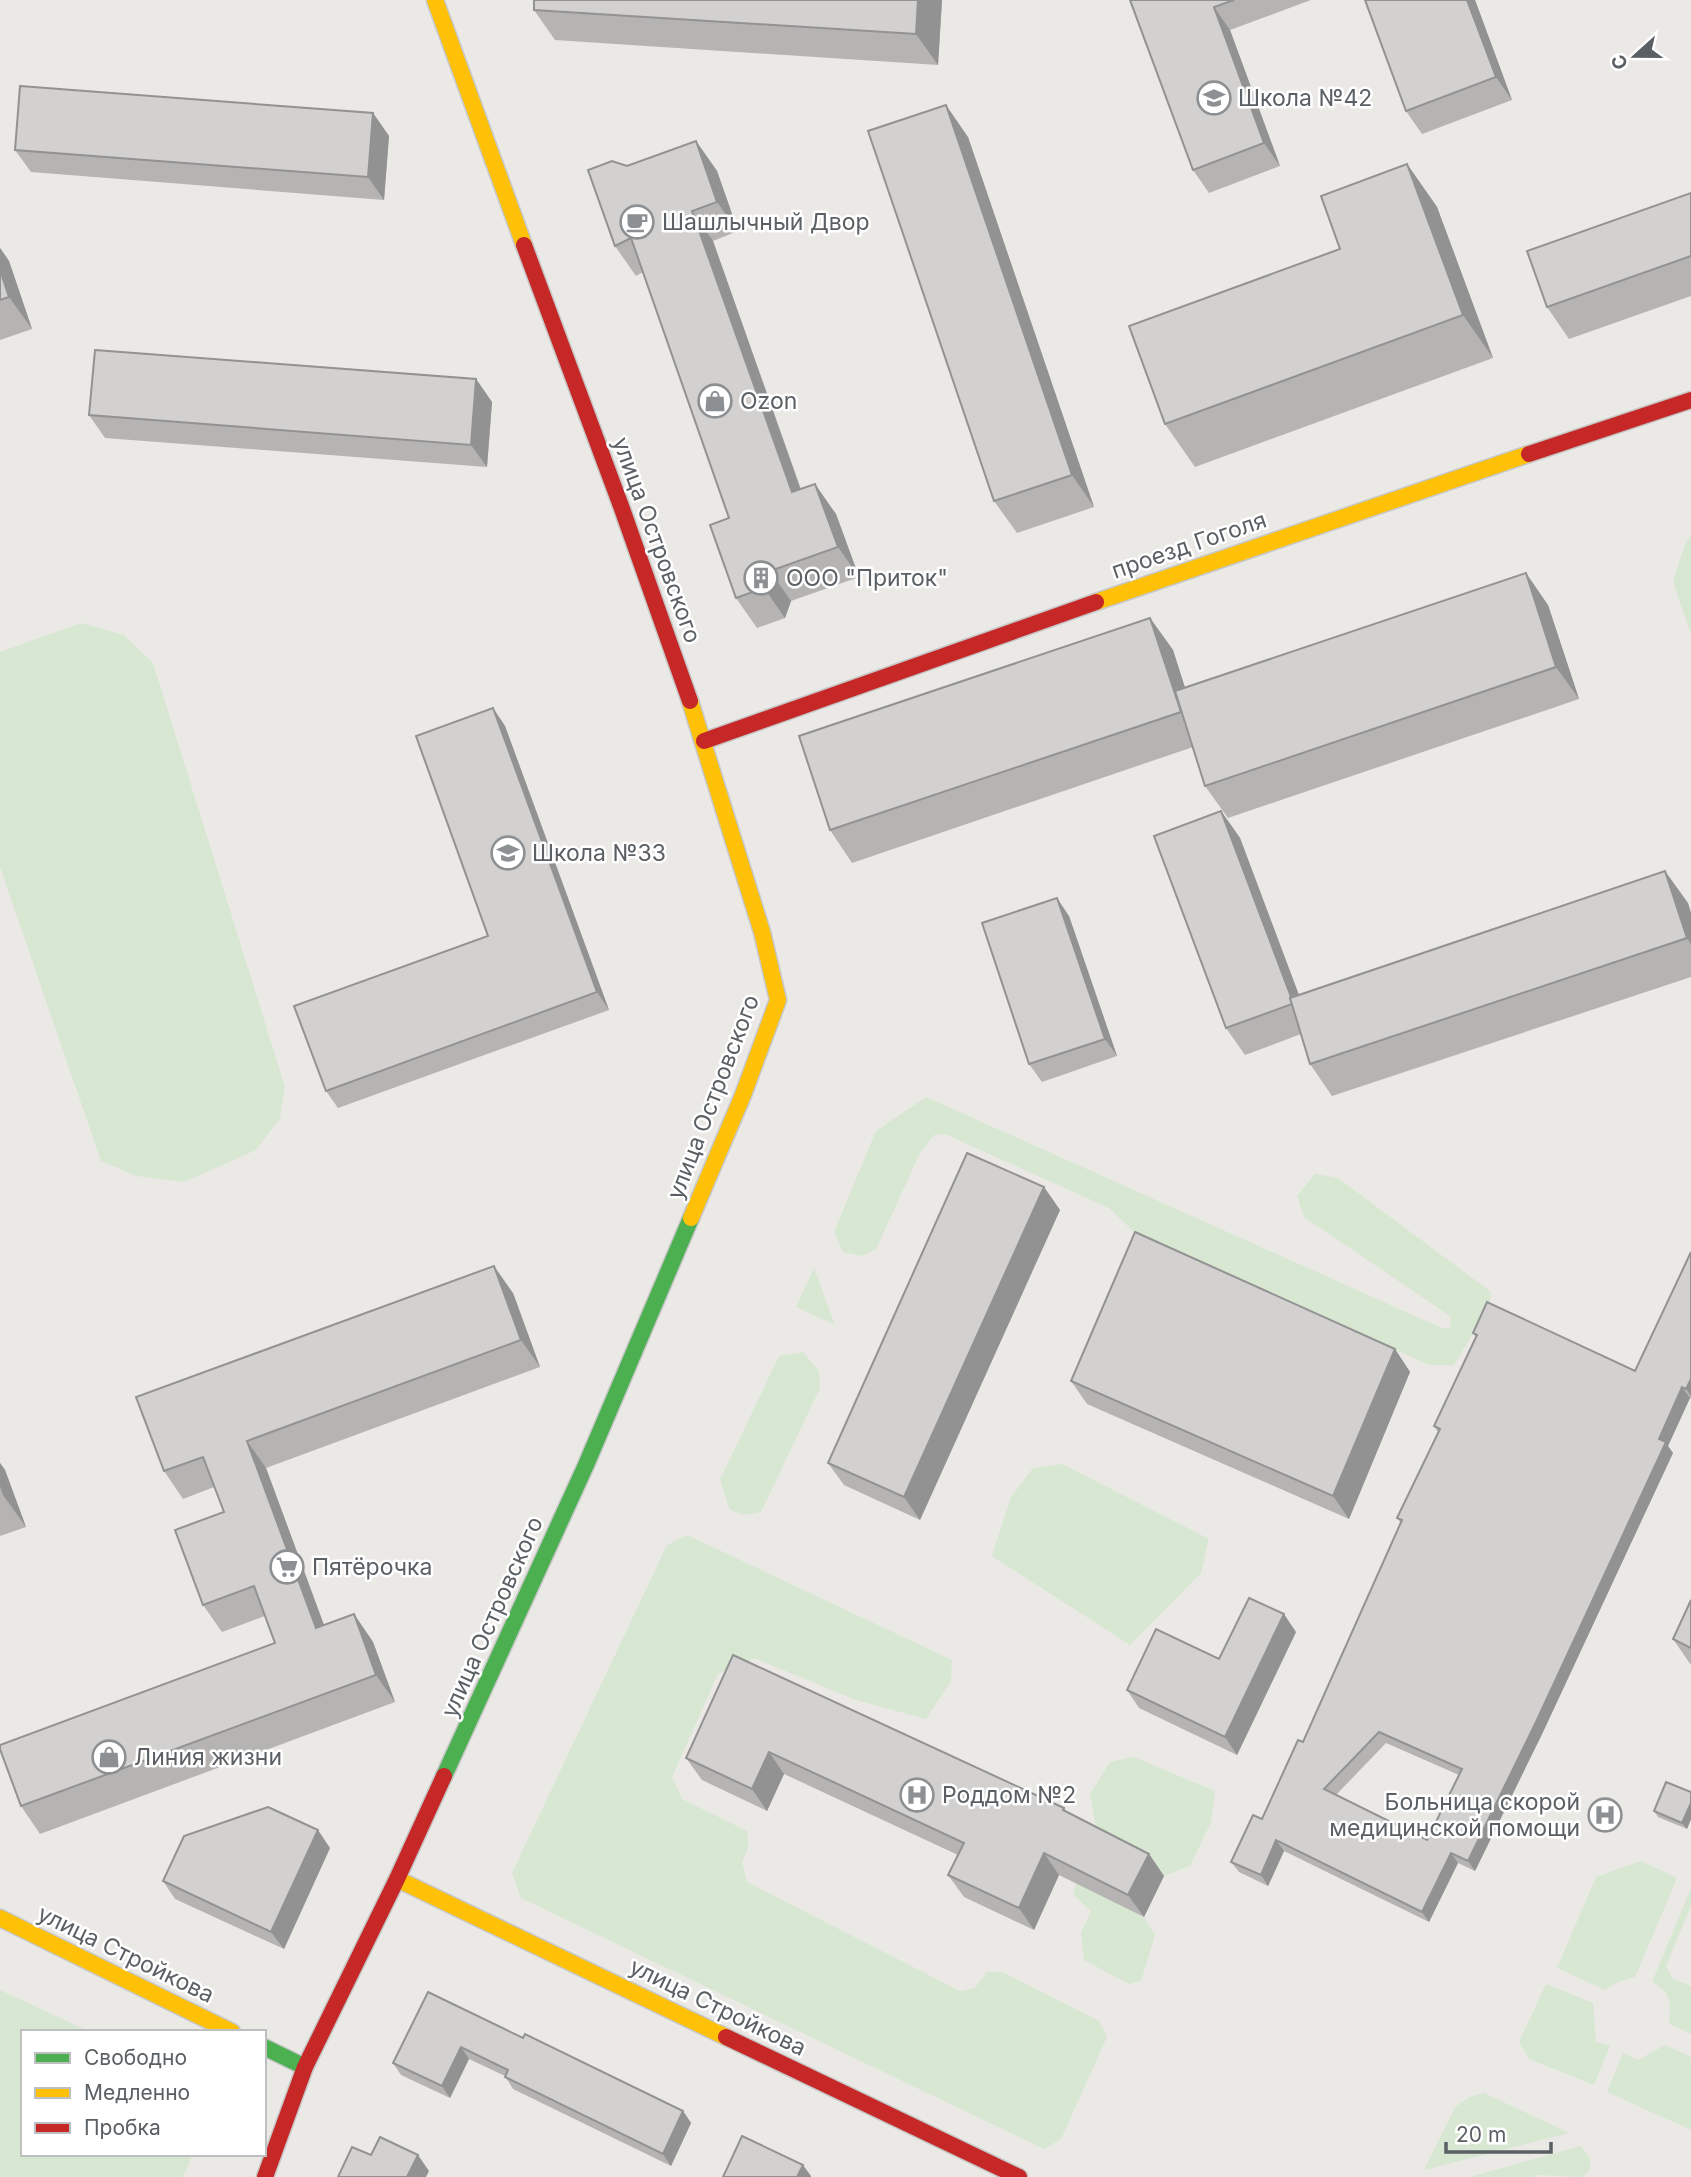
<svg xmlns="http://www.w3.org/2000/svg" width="1691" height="2177" font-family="Inter,sans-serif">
<rect width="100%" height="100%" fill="#ebe9e6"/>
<!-- green -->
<g fill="#d7e7d1">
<path d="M1691 535V634L1673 582 1685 544Z"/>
<path d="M81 623 124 635 153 663 285 1087 280 1118 256 1150 184 1182 137 1176 101 1161 0 867V652Z"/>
<path d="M926 1097 1444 1329 1451 1327 1450 1316 1304 1217 1297 1196 1315 1174 1338 1178 1491 1292 1489 1307 1454 1365H1429L1136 1234 1109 1208 945 1134 934 1135 920 1153 876 1249 862 1256 843 1252 834 1232 876 1131Z"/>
<path d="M814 1268 835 1325 796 1307Z"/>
<path d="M803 1352 819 1371 820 1388 761 1512 743 1515 730 1510 720 1480 779 1356Z"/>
<path d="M1062 1464 1209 1539 1201 1573 1130 1645 992 1556 1011 1497 1033 1468Z"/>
<path d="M687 1535 952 1660 951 1681 926 1719 856 1700 754 1658 718 1674 672 1777 682 1799 747 1831 748 1848 742 1862 747 1882 960 1991 975 1988 987 1972H1003L1099 2021 1107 2037 1061 2139 1044 2149 521 1898 512 1873 667 1545Z"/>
<path d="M1134 1757 1215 1791 1211 1822 1190 1866 1164 1876 1110 1848 1089 1889 1144 1917 1155 1935 1141 1981 1129 1984 1084 1960 1081 1933 1091 1911 1073 1894 1096 1827 1090 1794 1110 1762Z"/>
<path d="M1641 1861 1677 1878 1635 1977 1618 1982 1605 1990 1557 1968 1596 1877Z"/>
<path d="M1691 1888V1906L1666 1966 1673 1979 1691 1986V2034L1669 2024C1671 2002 1672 1993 1652 1982Z"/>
<path d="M1546 1984 1593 2003 1596 2042 1610 2046 1594 2085 1529 2059 1519 2042Z"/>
<path d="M0 1990 90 2032H23V2154H193L183 2177H0Z"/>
<path d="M1665 2045 1691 2057V2130L1607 2092 1623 2053 1638 2060Z"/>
<path d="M1484 2093 1569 2133 1424 2170 1456 2106 1470 2097Z"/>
<path d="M1581 2146 1590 2158V2170L1582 2177 1535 2175 1534 2177H1470Z"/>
</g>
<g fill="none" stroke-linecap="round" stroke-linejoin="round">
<defs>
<g id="fast">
<path d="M444 1776 586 1465 691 1218"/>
<path d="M264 2047 305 2067"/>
</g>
<g id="slow">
<path d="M435 0 524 245"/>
<path d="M1096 602 1529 454"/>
<path d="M690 701 762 932 778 1000 743 1095 691 1218"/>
<path d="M397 1879 726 2037"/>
<path d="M0 1918 232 2032"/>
</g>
<g id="jam">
<path d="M524 245 621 506 690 701"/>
<path d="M1529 454 1691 400"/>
<path d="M704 741 1096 602"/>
<path d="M726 2037 1019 2177"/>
<path d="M265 2177 305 2067 397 1879 444 1776"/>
</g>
</defs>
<!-- fast casing -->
<use href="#fast" stroke="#c6c7c7" stroke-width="19"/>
<!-- slow casing -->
<use href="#slow" stroke="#c6c7c7" stroke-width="19"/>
<!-- jam casing -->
<use href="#jam" stroke="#c6c7c7" stroke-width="19"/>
<!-- fast -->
<use href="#fast" stroke="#4caf50" stroke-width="16"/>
<!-- slow -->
<use href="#slow" stroke="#ffc107" stroke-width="16"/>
<!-- jam -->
<use href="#jam" stroke="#c62828" stroke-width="16"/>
</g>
<!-- wall -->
<g fill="#b5b4b3" fill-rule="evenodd">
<path d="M942 0 938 65 555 40 534 10Z"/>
<path d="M1130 0H1311L1230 30 1280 166 1209 193 1193 170Z"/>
<path d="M1475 0 1512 100 1422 134 1406 111Z"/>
<path d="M373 113 389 136 384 200 31 172 15 150Z"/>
<path d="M968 137 1094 507 1017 533 994 501Z"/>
<path d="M696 141 717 171 738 231 713 241 801 489 836 514 859 577 791 601 785 618 757 628 736 598 729 518 643 272 636 276 615 246 627 166Z"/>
<path d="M1407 164 1437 207 1493 358 1195 467 1165 424 1340 249Z"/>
<path d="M1691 193V296L1569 339 1547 307Z"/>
<path d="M0 248 9 261 32 329 0 340Z"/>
<path d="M476 379 492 402 487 467 105 438 89 415Z"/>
<path d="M1548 605 1579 699 1228 818 1205 786 1193 747 852 863 830 830 1150 618 1173 650 1185 688Z"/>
<path d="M493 708 505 726 609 1010 338 1108 326 1091 488 936Z"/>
<path d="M1221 811 1240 838 1299 995 1688 903 1691 913V977L1332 1096 1310 1064 1301 1034 1245 1055 1226 1028Z"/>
<path d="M1069 916 1117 1056 1042 1082 1029 1064Z"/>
<path d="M1044 1187 1060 1210 920 1520 844 1485 828 1463Z"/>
<path d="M1691 1252V1399L1690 1398 1668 1446 1673 1453 1543 1732 1475 1871 1458 1863 1429 1922 1284 1851 1268 1886 1239 1872 1231 1862 1262 1819 1303 1742 1401 1523 1397 1518 1438 1432 1434 1426 1476 1337 1473 1333 1635 1371ZM1386 1743 1459 1775 1427 1840 1336 1795Z"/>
<path d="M513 1293 540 1367 266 1468 324 1625 354 1614 373 1642 395 1702 40 1834 21 1806 275 1643 265 1616 222 1632 203 1605 224 1512 214 1487 183 1499 164 1471Z"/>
<path d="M1395 1349 1410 1372 1349 1519 1087 1404 1071 1381Z"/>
<path d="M0 1463 5 1470 26 1527 0 1536Z"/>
<path d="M1691 1600V1665L1673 1639Z"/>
<path d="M1296 1632 1237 1755 1139 1708 1127 1690Z"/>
<path d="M733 1655 1064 1808 1067 1812 1149 1854 1164 1876 1144 1917 1059 1875 1034 1930 964 1897 948 1875 958 1855 784 1774 767 1811 702 1780 686 1758Z"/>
<path d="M1691 1792V1819L1687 1829 1658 1817 1654 1811Z"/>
<path d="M330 1848 284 1949 175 1899 163 1881Z"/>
<path d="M428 1992 523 2038 683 2111 691 2123 671 2166 513 2089 505 2076 469 2059 450 2098 401 2075 393 2063Z"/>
</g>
<!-- shaded-wall -->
<g fill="#939292">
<path d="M918 0H942L938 65 916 34Z"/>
<path d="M1467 0H1475L1512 100 1496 77Z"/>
<path d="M1214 7 1230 30 1280 166 1264 143Z"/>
<path d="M946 105 968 137 1094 507 1072 475Z"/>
<path d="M373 113 389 136 384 200 368 177Z"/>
<path d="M696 141 717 171 738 231 717 202Z"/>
<path d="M1407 164 1437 207 1493 358 1463 315Z"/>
<path d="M692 211 713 241 812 522 792 492Z"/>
<path d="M0 248 9 261 32 329 9 297 0 270Z"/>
<path d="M476 379 492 402 487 467 471 445Z"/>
<path d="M815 484 836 514 859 577 838 547Z"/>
<path d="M770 571 791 601 785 618 764 588Z"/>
<path d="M1526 573 1548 605 1579 699 1556 667Z"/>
<path d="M1150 618 1173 650 1203 744 1181 712Z"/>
<path d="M493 708 505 726 609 1010 597 992Z"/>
<path d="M1221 811 1240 838 1312 1030 1293 1003Z"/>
<path d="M1665 871 1688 903 1691 913V944L1687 938Z"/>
<path d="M1057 898 1069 916 1117 1056 1105 1039Z"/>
<path d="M1044 1187 1060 1210 920 1520 904 1497Z"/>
<path d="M494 1266 513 1293 540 1367 521 1340Z"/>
<path d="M1395 1349 1410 1372 1349 1519 1333 1496Z"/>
<path d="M1691 1379V1396L1686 1389Z"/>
<path d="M1682 1387 1690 1398 1668 1446 1673 1453 1543 1732 1475 1871 1468 1861Z"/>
<path d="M247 1441 266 1468 335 1655 316 1628Z"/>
<path d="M0 1463 5 1470 26 1527 3 1495 0 1486Z"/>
<path d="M354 1614 373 1642 395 1702 376 1675Z"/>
<path d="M1284 1614 1296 1632 1237 1755 1225 1737Z"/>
<path d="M769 1752 784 1774 767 1811 752 1789Z"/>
<path d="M1691 1803V1819L1687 1829 1682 1823Z"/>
<path d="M318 1830 330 1848 284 1949 271 1932Z"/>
<path d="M1276 1840 1284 1851 1268 1886 1261 1875Z"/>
<path d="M1044 1853 1059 1875 1034 1930 1019 1908Z"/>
<path d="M1451 1853 1458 1863 1429 1922 1422 1912Z"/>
<path d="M1149 1854 1164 1876 1144 1917 1128 1895Z"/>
<path d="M461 2047 469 2059 450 2098 442 2086Z"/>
<path d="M683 2111 691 2123 671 2166 663 2154Z"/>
<path d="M418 2155 429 2171 426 2177H407Z"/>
<path d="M803 2165 811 2176V2177H797Z"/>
</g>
<!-- building -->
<g fill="#d2d1d0" stroke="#939292" stroke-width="2" fill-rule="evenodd">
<path d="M534 0H918L916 34 534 10Z"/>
<path d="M1130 0H1234L1214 7 1264 143 1193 170Z"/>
<path d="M1365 0H1467L1496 77 1406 111Z"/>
<path d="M20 86 373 113 368 177 15 150Z"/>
<path d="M946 105 1072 475 994 501 868 131Z"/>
<path d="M696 141 717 202 692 211 792 492 815 484 838 547 770 571 764 588 736 598 710 525 729 518 631 238 615 246 588 170 612 161 627 166Z"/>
<path d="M1407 164 1463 315 1165 424 1129 326 1340 249 1321 196Z"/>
<path d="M1691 193V256L1547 307 1527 251Z"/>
<path d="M0 270 9 297 0 300Z"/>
<path d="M95 350 476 379 471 445 89 415Z"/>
<path d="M1526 573 1556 667 1205 786 1175 691Z"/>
<path d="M1150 618 1181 712 830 830 799 736Z"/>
<path d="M493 708 597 992 326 1091 294 1006 488 936 416 736Z"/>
<path d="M1221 811 1291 997 1290 998 1292 1004 1226 1028 1154 836Z"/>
<path d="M1665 871 1687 938 1310 1064 1290 998Z"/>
<path d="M1057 898 1105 1039 1029 1064 982 923Z"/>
<path d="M967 1153 1044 1187 904 1497 828 1463Z"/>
<path d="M1135 1232 1395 1349 1333 1496 1071 1381Z"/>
<path d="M1691 1252V1379L1686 1389 1682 1387 1659 1439 1666 1442 1536 1722 1468 1861 1451 1853 1422 1912 1276 1840 1261 1875 1231 1862 1253 1815 1262 1819 1298 1740 1303 1742 1402 1520 1397 1518 1440 1429 1434 1426 1477 1335 1473 1333 1487 1302 1635 1371ZM1379 1732 1462 1769 1427 1840 1324 1789Z"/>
<path d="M494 1266 521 1340 247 1441 316 1628 354 1614 376 1675 21 1806 0 1749V1745L275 1643 254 1586 203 1605 175 1530 224 1512 203 1457 164 1471 136 1397Z"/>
<path d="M1249 1598 1284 1614 1225 1737 1127 1690 1156 1629 1219 1659Z"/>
<path d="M1691 1600V1648L1673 1639Z"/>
<path d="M733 1655 1064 1808 1063 1810 1149 1854 1128 1895 1044 1853 1019 1908 948 1875 964 1843 769 1752 752 1789 686 1758Z"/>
<path d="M1666 1782 1691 1792V1803L1682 1823 1654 1811Z"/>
<path d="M268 1807 318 1830 271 1932 163 1881 184 1836Z"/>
<path d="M428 1992 523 2038 525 2034 683 2111 663 2154 505 2077 508 2070 461 2047 442 2086 393 2063Z"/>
<path d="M742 2136 803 2165 797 2177H723Z"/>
<path d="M380 2137 418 2155 407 2177H338L352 2147 371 2155Z"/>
</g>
<!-- icons -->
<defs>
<symbol id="school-ring" viewBox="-11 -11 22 22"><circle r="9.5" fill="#fff" stroke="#8d9092" stroke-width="1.5"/><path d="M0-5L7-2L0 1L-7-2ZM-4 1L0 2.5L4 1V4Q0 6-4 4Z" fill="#8d9092"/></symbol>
<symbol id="cafe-ring" viewBox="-11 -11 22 22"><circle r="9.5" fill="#fff" stroke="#8d9092" stroke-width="1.5"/><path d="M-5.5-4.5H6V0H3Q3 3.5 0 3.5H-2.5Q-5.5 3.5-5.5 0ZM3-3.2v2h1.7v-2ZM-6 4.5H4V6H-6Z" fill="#8d9092"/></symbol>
<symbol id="shop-ring" viewBox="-11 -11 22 22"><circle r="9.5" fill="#fff" stroke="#8d9092" stroke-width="1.5"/><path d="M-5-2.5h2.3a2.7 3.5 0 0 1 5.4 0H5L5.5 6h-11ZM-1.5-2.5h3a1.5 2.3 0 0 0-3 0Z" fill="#8d9092"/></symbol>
<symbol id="building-ring" viewBox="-11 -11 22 22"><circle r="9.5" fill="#fff" stroke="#8d9092" stroke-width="1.5"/><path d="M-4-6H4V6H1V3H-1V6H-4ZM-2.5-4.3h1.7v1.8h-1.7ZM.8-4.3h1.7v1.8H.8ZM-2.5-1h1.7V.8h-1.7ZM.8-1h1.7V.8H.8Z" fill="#8d9092"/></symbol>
<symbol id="supermarket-ring" viewBox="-11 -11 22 22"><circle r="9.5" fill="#fff" stroke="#8d9092" stroke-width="1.5"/><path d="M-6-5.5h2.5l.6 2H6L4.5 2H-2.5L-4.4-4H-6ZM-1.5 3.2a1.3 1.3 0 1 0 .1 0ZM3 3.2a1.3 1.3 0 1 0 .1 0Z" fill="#8d9092"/></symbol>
<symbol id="hospital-ring" viewBox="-11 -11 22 22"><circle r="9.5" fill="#fff" stroke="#8d9092" stroke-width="1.5"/><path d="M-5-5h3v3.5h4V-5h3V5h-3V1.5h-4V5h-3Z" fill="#8d9092"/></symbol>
</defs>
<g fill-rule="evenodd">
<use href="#school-ring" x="1195" y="79" width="38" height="38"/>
<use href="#cafe-ring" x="618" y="203" width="38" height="38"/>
<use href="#shop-ring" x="696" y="382" width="38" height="38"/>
<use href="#building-ring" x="742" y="559" width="38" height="38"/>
<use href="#school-ring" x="489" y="834" width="38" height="38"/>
<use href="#supermarket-ring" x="268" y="1548" width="38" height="38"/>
<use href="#shop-ring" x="90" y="1738" width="38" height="38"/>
<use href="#hospital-ring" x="898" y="1776" width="38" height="38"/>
<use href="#hospital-ring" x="1586" y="1796" width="38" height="38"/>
</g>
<g text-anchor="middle" stroke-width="5" stroke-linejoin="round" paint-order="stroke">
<!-- poi labels -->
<g font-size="23" fill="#5b6064" stroke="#fff" text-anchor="start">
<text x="1238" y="106">Школа №42</text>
<text x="662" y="230">Шашлычный Двор</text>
<text x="740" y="409">Ozon</text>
<text x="786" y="586">ООО "Приток"</text>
<text x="532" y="861">Школа №33</text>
<text x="312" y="1575">Пятёрочка</text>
<text x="134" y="1765">Линия жизни</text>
<text x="942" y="1803">Роддом №2</text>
<text x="1580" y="1810" text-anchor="end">Больница скорой<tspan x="1580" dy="26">медицинской помощи</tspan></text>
</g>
<!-- street labels -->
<g font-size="23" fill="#5b6064" stroke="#fff">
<text transform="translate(657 540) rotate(70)" y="8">улица Островского</text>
<text transform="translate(1189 545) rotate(-19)" y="8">проезд Гоголя</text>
<text transform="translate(713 1097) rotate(-69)" y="8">улица Островского</text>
<text transform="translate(492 1617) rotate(-66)" y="8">улица Островского</text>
<text transform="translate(126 1954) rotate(26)" y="8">улица Стройкова</text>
<text transform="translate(718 2007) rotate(26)" y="8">улица Стройкова</text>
</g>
</g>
<!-- legend -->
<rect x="21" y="2030" width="245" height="126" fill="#ffffff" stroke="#bdbfc1" stroke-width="2"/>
<rect x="35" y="2053" width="35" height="10" fill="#4caf50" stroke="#bdbfc1" stroke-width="2"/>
<text x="84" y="2065" font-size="21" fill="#5b6064">Свободно</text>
<rect x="35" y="2088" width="35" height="10" fill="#ffc107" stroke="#bdbfc1" stroke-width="2"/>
<text x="84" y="2100" font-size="21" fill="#5b6064">Медленно</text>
<rect x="35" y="2123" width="35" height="10" fill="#c62828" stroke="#bdbfc1" stroke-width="2"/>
<text x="84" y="2135" font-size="21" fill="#5b6064">Пробка</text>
<!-- north arrow -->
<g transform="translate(1635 56) rotate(249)" stroke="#ffffff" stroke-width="5" paint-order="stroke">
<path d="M0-5L12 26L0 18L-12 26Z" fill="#5b6064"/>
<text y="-10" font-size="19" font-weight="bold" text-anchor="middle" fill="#5b6064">С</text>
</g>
<!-- scale -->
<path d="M1446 2142v10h105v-10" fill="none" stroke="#5b6064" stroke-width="3.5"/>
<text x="1456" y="2142" font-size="21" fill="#5b6064" stroke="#ffffff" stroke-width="5" paint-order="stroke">20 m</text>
</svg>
